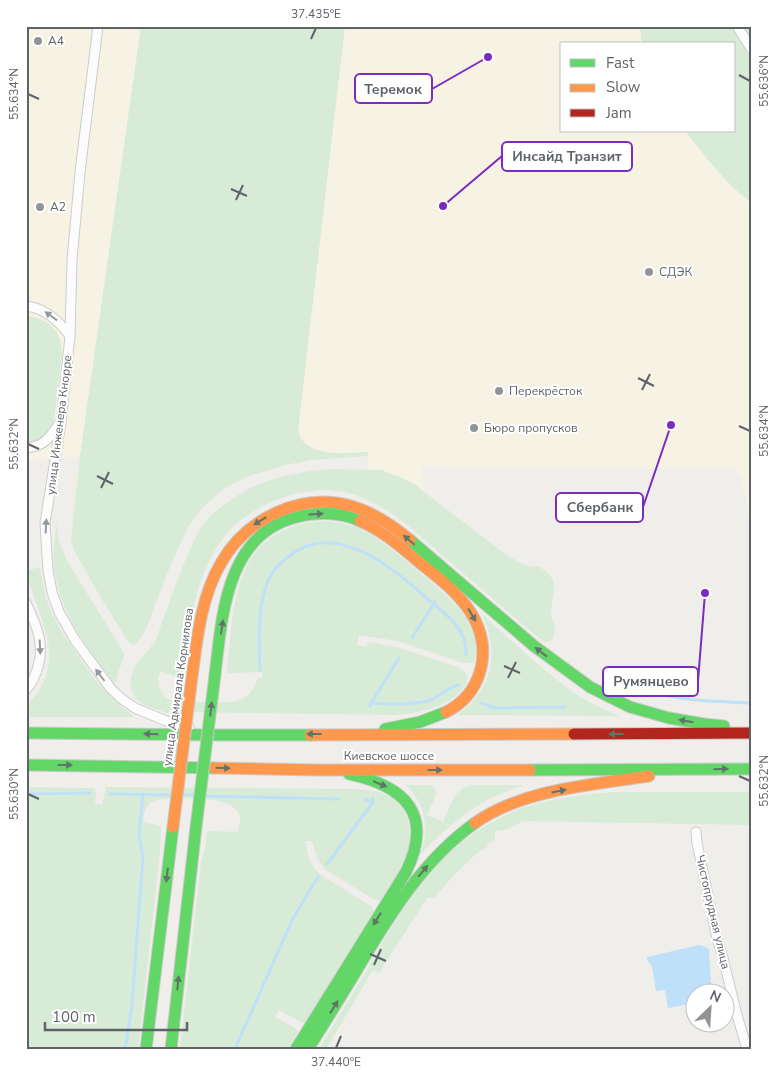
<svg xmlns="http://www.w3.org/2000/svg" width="778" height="1075" font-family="'Nunito Sans',sans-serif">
<rect width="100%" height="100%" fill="#efeeea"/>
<!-- commercial -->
<g fill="#f7f3e4">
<path d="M26 26H141L80 456 26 461Z"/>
<path d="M345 26H640L642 44H562V131H685L721 176 737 192 752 203V533L742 477 733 469 422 467 424 492 416 485 381 470H368V452L332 453 311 448 305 444 299 436 298 430Z"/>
</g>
<!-- green -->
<g fill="#d8ebd6">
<path d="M141 26H345L298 430C304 459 346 453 368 452L367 456 312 460 285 465 246 477 225 488 201 509 188 527 169 569 146 629 139 640 134 645 131 644 127 640 101 598 74 550 71 539 80 456Z"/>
<path d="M640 26H752V203C725 183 706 157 685 131H734V44H642Z"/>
<path d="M26 316C50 318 62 332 62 355L54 420C49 435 43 443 26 444Z"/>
<path d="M331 469 381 470 400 477 416 485 424 492 507 555C514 559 521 564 528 566 532 567 536 566 539 567 544 569 552 576 553 581 556 591 551 602 551 612 551 624 560 626 551 641L545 642 535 635 405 523C389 511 372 500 352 494 313 483 268 498 237 523 227 532 218 544 212 556 192 594 187 637 180 678L161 671C154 683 161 699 174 701 186 702 198 702 210 702 234 703 249 704 258 678L262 677V672L227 673C231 636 231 595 249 562 268 527 316 513 353 526 377 535 396 553 415 569 431 582 447 595 460 610 470 622 482 648 473 663H463L397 641 359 635 357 645 366 647 367 644 369 642 396 647 458 667 464 671 468 676C463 704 423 712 399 715L187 712 170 710 168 713C153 708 135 706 131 688 129 679 132 672 136 665 142 656 150 649 156 640 166 611 176 582 188 554 193 543 198 532 204 523 210 516 217 510 224 505 255 480 292 472 331 469Z"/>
<path d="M56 522 59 541 67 561 124 653C124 663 116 671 116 683H114C88 650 61 615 55 572 53 556 55 539 56 522Z"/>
<path d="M40 567C42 579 44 592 48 604 54 620 63 634 73 648 90 674 107 697 134 716L131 717H26V706C71 663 40 621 26 573V571Z"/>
<path d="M482 614C514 643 546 674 582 698 594 705 607 711 620 716L458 715C493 688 500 654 482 614Z"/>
<path d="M406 785H429L435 788 436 795 427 815 443 822 455 795 465 787 473 785H524C482 797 449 824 420 855 430 829 426 805 406 785Z"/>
<path d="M26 787 94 788 96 792 95 804 102 805 106 787 357 789C366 790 376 790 384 794 409 804 415 834 406 857 399 873 388 887 380 901L373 899 326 870C317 861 315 852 312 841H306C308 856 309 864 321 875L371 906 374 910 305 1023 299 1021 279 1010 275 1017 295 1028 298 1032 288 1049H180L201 863 205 848 207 831 238 832C238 827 241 822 240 817 235 794 182 799 164 799 148 800 144 808 143 822L161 826 160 852 138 1049H26Z"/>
<path d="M615 792H752V825L523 821 508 829 495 831V840L489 843 487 847 476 854 455 874 435 897 427 898 379 973 373 970 326 1049H319C335 1022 352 995 368 968 404 905 439 845 508 814 541 799 579 795 615 792Z"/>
</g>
<!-- water -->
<path fill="#bfe0f9" d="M699 945 708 948 709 950 711 986 709 992H696L695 1003 668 1008 665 990 656 991 652 966 647 960V957Z"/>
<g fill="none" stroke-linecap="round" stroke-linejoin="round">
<!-- stream -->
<g stroke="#bfe0f9" stroke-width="3">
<path d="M412 638 435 602"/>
<path d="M260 670C259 643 257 604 269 579 274 567 284 559 295 552 338 524 391 566 423 595 438 608 460 622 465 643 466 647 466 651 466 654"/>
<path d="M628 687 631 685C670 701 711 701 752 703"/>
<path d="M371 703 399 658"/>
<path d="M481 703 495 708 565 707"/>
<path d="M370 706 371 703C390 704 409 705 427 701 438 699 450 685 459 685"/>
<path d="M26 794 90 793"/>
<path d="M110 794 172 795"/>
<path d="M181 795H197"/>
<path d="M203 796 339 799"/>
<path d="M365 800 373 801"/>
<path d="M327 864 373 802V798"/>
<path d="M125 1049 132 1005 138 922 143 857 139 835 143 794"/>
<path d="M235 1049 293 918 318 877"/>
</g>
<defs>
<g id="street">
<path d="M98 26 80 172 72 260 70 336 61 422 45 523 48 570 52 592 59 612 75 640 111 689 122 699 135 708 166 721 189 727"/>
<path d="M737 26 752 50"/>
<path d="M26 306C45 308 59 321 70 336"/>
<path d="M26 448C44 446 49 439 59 424"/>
<path d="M26 603C31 614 37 626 39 637 43 654 38 676 26 690"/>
<path d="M696 832 697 843 716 934 723 958 737 1015 747 1049"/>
</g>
<g id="fast">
<path d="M410 540 534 646 590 687 630 707 669 718 704 724 724 726"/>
<path d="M215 675C222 616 226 534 297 517 318 512 340 512 360 521"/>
<path d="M385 729 420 722 446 712"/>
<path d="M26 733 218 735H310"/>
<path d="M26 765 214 768"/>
<path d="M530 770 752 769"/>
<path d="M146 1049 173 827"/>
<path d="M171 1049 196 827"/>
<path d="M296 1049 406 872C434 814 405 786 349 774"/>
<path d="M308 1049C325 1022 342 995 358 968 390 914 424 859 475 823"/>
</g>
<g id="slow">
<path d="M360 521C383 531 401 547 420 563 440 579 463 596 475 620 492 655 480 695 446 712"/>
<path d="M192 677C197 639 201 597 221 563 246 519 300 492 351 506 373 512 392 525 410 540"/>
<path d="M310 735 574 734"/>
<path d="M214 768 317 770H530"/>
<path d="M475 823C523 789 592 785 649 776"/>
</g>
<path id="jam" d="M574 734 752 733"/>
</defs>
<!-- street casing -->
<use href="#street" stroke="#cbcccc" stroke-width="11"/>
<!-- fast casing -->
<use href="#fast" stroke="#cacacb" stroke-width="13"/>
<!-- slow casing -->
<use href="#slow" stroke="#cacacb" stroke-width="13"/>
<!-- jam casing -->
<use href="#jam" stroke="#cacacb" stroke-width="13"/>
<!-- street -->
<use href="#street" stroke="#fdfcfc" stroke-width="9"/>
<!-- fast -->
<use href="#fast" stroke="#63d668" stroke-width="11"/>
<!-- slow -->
<use href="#slow" stroke="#ff974d" stroke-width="11"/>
<!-- jam -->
<use href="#jam" stroke="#b3261e" stroke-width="11"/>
<defs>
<path id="fast-bridge" d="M196 827 215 675"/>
<path id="slow-bridge" d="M173 827 192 677"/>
</defs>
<!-- fast-bridge casing -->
<use href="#fast-bridge" stroke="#cacacb" stroke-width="13" stroke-linecap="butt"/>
<!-- slow-bridge casing -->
<use href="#slow-bridge" stroke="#cacacb" stroke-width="13" stroke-linecap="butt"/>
<!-- fast-bridge -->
<use href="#fast-bridge" stroke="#63d668" stroke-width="11"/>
<!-- slow-bridge -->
<use href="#slow-bridge" stroke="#ff974d" stroke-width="11"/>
</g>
<!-- one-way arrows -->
<defs><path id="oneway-solid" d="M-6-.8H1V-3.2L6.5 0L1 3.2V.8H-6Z" transform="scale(1.25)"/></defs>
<g fill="#96999c">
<use href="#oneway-solid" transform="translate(51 316) rotate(-144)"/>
<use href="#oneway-solid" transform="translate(46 526) rotate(-87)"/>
<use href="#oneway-solid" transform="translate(40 647) rotate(87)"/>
<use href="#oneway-solid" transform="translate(100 675) rotate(-127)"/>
</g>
<g fill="#607468">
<use href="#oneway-solid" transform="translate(316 514) rotate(-4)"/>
<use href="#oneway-solid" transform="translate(260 521) rotate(149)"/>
<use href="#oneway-solid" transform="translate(409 540) rotate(-140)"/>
<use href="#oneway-solid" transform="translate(472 615) rotate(59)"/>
<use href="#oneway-solid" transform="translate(222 627) rotate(-81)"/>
<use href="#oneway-solid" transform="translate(541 652) rotate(-142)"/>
<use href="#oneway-solid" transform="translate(211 709) rotate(-83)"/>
<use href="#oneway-solid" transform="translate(686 721) rotate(-170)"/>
<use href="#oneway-solid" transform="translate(151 734) rotate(-179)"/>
<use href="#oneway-solid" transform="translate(314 734) rotate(180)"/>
<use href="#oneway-solid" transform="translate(616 734) rotate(180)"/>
<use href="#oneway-solid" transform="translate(65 765)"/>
<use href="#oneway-solid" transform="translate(223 768) rotate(1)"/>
<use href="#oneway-solid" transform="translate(721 769) rotate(-1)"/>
<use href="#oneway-solid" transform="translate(435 770)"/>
<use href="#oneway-solid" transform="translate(380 784) rotate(22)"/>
<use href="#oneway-solid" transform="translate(559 791) rotate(-11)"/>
<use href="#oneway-solid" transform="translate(423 871) rotate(-50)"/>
<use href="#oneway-solid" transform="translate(167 875) rotate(97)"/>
<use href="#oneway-solid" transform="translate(377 919) rotate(122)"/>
<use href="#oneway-solid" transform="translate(178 983) rotate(-84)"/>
<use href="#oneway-solid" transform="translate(334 1007) rotate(-58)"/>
</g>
<!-- ticks -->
<path fill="none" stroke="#5f6368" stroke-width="2" d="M311 39 316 28M739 75 750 81M28 94 39 99M231 189 247 196M236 200 243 185M638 378 654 386M642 390 650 374M739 426 750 431M28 444 39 449M97 476 113 484M101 488 109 472M504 666 520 673M508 678 516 662M739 776 750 781M28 794 39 799M370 954 386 961M374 965 381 949M336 1048 341 1036"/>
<!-- markers -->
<g fill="#919496" stroke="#fff" stroke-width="2">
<circle cx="38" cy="41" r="5"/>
<circle cx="40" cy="207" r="5"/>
<circle cx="649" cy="272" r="5"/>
<circle cx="499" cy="391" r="5"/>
<circle cx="474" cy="428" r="5"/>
</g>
<g text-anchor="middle" stroke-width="4" stroke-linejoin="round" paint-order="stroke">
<!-- poi labels -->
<g font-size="12" fill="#5f6368" stroke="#fff" text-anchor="start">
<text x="48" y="45">А4</text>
<text x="50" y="211">А2</text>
<text x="659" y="276">СДЭК</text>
<text x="509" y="395">Перекрёсток</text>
<text x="484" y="432">Бюро пропусков</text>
</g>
<!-- street labels -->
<g font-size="12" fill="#5f6368" stroke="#fff">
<text transform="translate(59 425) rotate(-83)" y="4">улица Инженера Кнорре</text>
<text transform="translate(178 687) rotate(-82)" y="4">улица Адмирала Корнилова</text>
<text x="389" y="760">Киевское шоссе</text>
<text transform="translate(713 912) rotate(77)" y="4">Чистопрудная улица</text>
</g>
</g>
<!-- callouts -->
<path fill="none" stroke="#7b2cbf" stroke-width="2" d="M488 57L432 89M443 206L502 156M671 425L643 507M705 593L698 681"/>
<g fill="#7b2cbf" stroke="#fff" stroke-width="2">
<circle cx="488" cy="57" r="5"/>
<circle cx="443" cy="206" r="5"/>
<circle cx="671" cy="425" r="5"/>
<circle cx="705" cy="593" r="5"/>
</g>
<g fill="#fff" stroke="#7b2cbf" stroke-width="2">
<rect x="355" y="74" width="77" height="29" rx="5"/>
<rect x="502" y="142" width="130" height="29" rx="5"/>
<rect x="556" y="493" width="87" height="29" rx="5"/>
<rect x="603" y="667" width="95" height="29" rx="5"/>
</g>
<g font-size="14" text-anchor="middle" font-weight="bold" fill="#5f6368">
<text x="393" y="94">Теремок</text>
<text x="567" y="161">Инсайд Транзит</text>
<text x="600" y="512">Сбербанк</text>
<text x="651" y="686">Румянцево</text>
</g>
<!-- border -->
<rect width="778" height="1075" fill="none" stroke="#ffffff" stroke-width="55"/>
<!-- legend -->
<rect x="560" y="42" width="175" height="90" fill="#ffffff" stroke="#bfc1c3"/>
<rect x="570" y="59" width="25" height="8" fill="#63d668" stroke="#bfc1c3"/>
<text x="606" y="68" font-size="15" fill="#5f6368">Fast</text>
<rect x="570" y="84" width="25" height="8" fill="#ff974d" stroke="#bfc1c3"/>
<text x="606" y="92" font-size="15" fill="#5f6368">Slow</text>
<rect x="570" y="109" width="25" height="8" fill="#b3261e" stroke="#bfc1c3"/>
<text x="606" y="118" font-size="15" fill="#5f6368">Jam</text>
<!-- north arrow -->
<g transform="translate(710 1008) rotate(25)"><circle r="24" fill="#ffffff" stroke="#bfc1c3"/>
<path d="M0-4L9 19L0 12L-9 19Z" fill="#919496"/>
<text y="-8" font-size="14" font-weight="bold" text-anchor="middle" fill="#5f6368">N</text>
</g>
<!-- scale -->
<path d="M45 1022v8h142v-8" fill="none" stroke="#5f6368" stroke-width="2.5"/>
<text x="52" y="1022" font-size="15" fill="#5f6368" stroke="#ffffff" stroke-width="4" paint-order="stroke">100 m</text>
<rect x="28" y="28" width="722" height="1020" fill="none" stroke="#5f6368" stroke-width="2"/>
<g font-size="12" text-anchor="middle" fill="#5f6368">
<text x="316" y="18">37.435°E</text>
<text transform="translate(764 81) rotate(-90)" y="4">55.636°N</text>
<text transform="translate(14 94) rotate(-90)" y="4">55.634°N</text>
<text transform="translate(764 431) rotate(-90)" y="4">55.634°N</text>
<text transform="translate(14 444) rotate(-90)" y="4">55.632°N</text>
<text transform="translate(764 781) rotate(-90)" y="4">55.632°N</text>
<text transform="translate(14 794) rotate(-90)" y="4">55.630°N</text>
<text x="336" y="1066">37.440°E</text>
</g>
</svg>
